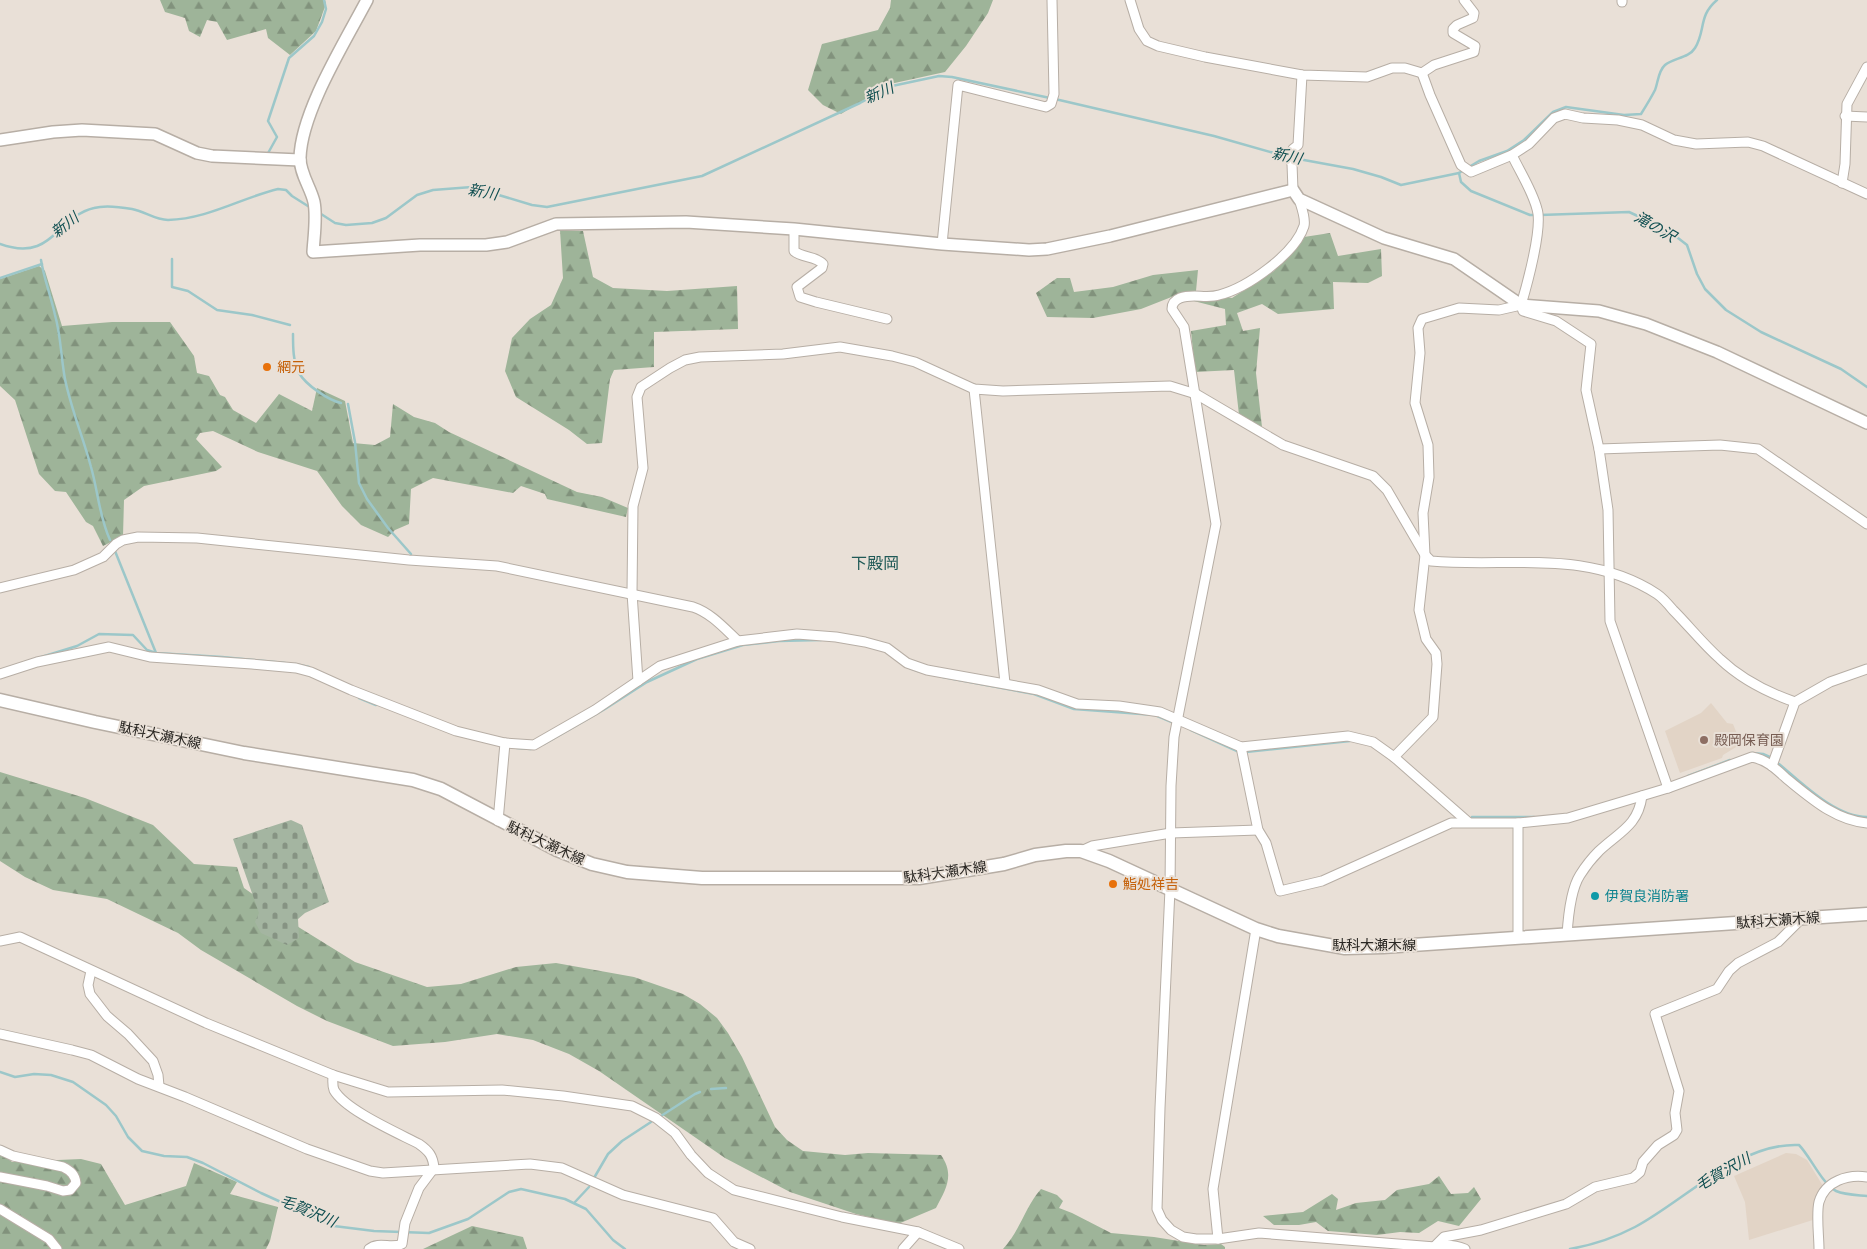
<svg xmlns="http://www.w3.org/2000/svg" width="1867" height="1249" font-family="Georgia,'Noto Sans JP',serif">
<defs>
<pattern id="forest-firs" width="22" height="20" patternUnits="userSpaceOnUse" patternTransform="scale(1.25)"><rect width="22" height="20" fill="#9eb499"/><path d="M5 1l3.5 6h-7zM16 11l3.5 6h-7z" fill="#81927c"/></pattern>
<pattern id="cemetery-stones" width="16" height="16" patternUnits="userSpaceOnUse" patternTransform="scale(1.25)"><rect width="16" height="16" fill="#a4b5a1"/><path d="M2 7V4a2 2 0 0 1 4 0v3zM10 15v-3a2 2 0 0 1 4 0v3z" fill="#869383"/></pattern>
</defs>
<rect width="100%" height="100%" fill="#e9e0d7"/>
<!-- built -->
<g fill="#e2d4c6">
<path d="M1711 703 1727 723 1733 724 1741 744 1723 755 1722 758 1680 773 1665 731 1701 713Z"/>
<path d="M1786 1153 1796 1154 1807 1160 1823 1186 1816 1219 1749 1240 1745 1202 1734 1176Z"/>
</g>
<!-- forest -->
<g fill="url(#forest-firs)">
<path d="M160 0H325L326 4 316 31 290 55 268 38 266 29 227 40 217 22 207 20 200 37 189 31 185 18 165 12Z"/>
<path d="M891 0H993L988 13 966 46 945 72 890 84 841 114 823 105 808 90 822 44 878 30 890 8Z"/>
<path d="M560 230 583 231 593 277 613 288 667 291 737 286 738 329 654 332V367L614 370 610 379 602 443 587 444 569 430 516 397 505 371 512 338 530 319 551 305 563 278Z"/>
<path d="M1330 233 1338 256 1381 249 1382 276 1368 283 1333 282 1334 309 1278 314 1262 304 1237 313 1243 331 1260 328 1256 373 1262 427 1239 415 1234 370 1195 372 1191 331 1226 325 1225 309 1174 296 1141 309 1093 318 1047 317 1036 293 1057 278H1070L1074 292 1113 287 1153 275 1198 270 1196 291 1232 298 1274 271 1304 237Z"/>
<path d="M39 266 45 271 62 326 112 322H170L194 356 197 373 209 376 220 395 225 397 233 410 256 423 279 394 312 411 317 388 345 401 353 443 375 445 390 437 393 404 414 417 435 423 449 432 577 492 602 497 628 508 626 517 547 499 545 494 521 486 513 493 433 478 411 489 409 524 395 530 388 537 361 525 342 506 317 471 258 452 213 431 200 433 196 439 222 467 216 471 144 486 124 500 123 536 103 546 93 526 86 522 66 492 55 491 39 474 15 400 0 386V279Z"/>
<path d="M0 772 85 798 153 825 194 864 237 867 244 888 300 928 355 962 427 987 461 984 516 967 556 963 634 977 683 994 700 1004 717 1018 728 1033 742 1057 775 1127 787 1140 803 1151 845 1155 868 1153 941 1155C955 1175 946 1189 936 1208L898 1224 856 1214 790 1192 725 1158 599 1071 569 1054 533 1040 497 1034 445 1042 393 1046 327 1021 297 1006 201 950 178 933 107 899 53 890 25 877 0 861Z"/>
<path d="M0 1152 12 1162 81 1159 101 1164 125 1205 186 1186 194 1163 237 1182 230 1194 278 1207 270 1241 266 1249H0Z"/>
<path d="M1439 1176 1451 1194 1468 1193 1474 1187 1481 1199 1459 1226 1438 1221 1419 1233 1400 1232 1377 1235 1328 1231 1316 1222 1299 1225H1274L1263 1216 1303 1212 1332 1194 1338 1199 1336 1210 1356 1203 1385 1200 1397 1190 1429 1184Z"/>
<path d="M1041 1189 1057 1195 1063 1201 1059 1208 1072 1213 1111 1233 1154 1237 1204 1245 1221 1244 1225 1247V1249H1003C1020 1231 1025 1207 1041 1189Z"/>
<path d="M472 1226 523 1237 527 1249H423Z"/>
</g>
<!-- cemetery -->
<path fill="url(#cemetery-stones)" d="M291 820 302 825 329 902 305 913 298 919 299 938 287 945 261 933 255 922 259 913 233 839Z"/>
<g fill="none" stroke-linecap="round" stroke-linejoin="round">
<!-- stream -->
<g stroke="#9cc7c9" stroke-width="2.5">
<path d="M1055 99 1214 136 1288 157"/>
<path d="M267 155 277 137 268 121 289 58 314 36 322 22 326 9 324 0"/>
<path d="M1293 158 1353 169 1381 177 1401 185 1459 173 1464 170"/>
<path d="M1469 167 1479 161 1507 151 1524 140 1553 112 1566 107 1624 115 1641 114C1646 106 1651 98 1655 90 1658 83 1658 71 1665 65 1673 58 1689 58 1695 48 1706 30 1698 16 1717 0"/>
<path d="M1459 173 1461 182 1471 191 1530 215H1535"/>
<path d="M318 212 335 223 346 225 372 223 386 218 417 195 433 190 472 187 532 205 547 207 702 176 860 103 892 86 939 76 952 77 1050 98"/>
<path d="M1540 215 1629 212 1642 218 1656 228 1666 235 1678 238 1687 245 1697 274 1705 289 1726 310 1761 332 1841 369 1867 387"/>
<path d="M0 244C53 263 56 217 94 208 104 205 121 207 132 209 144 211 155 220 168 220 208 219 241 198 278 189L286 190 292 196 311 208"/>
<path d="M172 259V287L188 291 217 310 252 315 290 325"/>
<path d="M41 260C44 279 51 296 55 315 61 336 61 358 65 379 71 409 83 437 91 467 98 491 99 516 110 540"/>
<path d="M0 278 42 264"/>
<path d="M293 334C293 347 293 362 299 373 306 385 328 400 341 403"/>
<path d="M348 404 355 442 359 483 367 499 388 528 411 554"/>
<path d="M115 551 156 653"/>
<path d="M22 663 77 646 99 634 133 635 147 650 156 653 222 657 285 663"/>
<path d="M295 664 309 667"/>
<path d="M907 667 918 671"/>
<path d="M943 677 1034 694 1074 709 1155 715 1174 723"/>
<path d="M358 695 359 698 376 705"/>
<path d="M1191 730 1237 751 1246 752 1350 741"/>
<path d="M544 744 605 709 647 682 697 659 743 645 779 641 821 640"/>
<path d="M517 748 531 749"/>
<path d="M1752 753 1763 754 1772 758"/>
<path d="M1779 764C1802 783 1835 817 1867 817"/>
<path d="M1688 776 1730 760"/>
<path d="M1472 817H1534"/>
<path d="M0 1072 15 1077 34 1074 51 1075 73 1082 106 1105 116 1116 128 1137 142 1151 164 1156 187 1157 203 1163 261 1193 334 1226 374 1231 429 1233 468 1219 509 1192 521 1189 565 1199 586 1209 613 1240 625 1249"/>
<path d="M711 1089 726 1088"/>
<path d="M661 1116 695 1094 700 1092"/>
<path d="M594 1178 608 1154 622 1141 651 1122"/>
<path d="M575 1202 589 1187"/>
<path d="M1570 1249C1593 1245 1614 1238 1635 1227 1684 1201 1740 1142 1799 1145 1810 1156 1823 1185 1836 1191 1845 1195 1857 1195 1867 1196"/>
</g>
<defs>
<g id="minor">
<path d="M1130 0 1139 29 1147 41 1158 46 1205 57 1302 75 1367 77 1392 68H1405L1422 73"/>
<path d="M1622 0V2"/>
<path d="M1422 73 1430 95 1461 165 1471 172 1512 155 1529 144 1554 118 1565 114 1583 118 1618 120 1642 125 1674 140 1696 144 1748 142 1763 146 1867 194"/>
<path d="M1422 73 1434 65 1474 52 1475 46 1453 33V29L1457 25 1473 18 1474 13 1464 0"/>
<path d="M1845 116 1867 117"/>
<path d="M1512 155C1520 172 1532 190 1537 209 1543 227 1527 285 1521 305L1523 311 1556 321 1591 344 1586 390 1599 449 1608 510 1610 621 1668 788"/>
<path d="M1842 183 1845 164 1847 104 1867 67"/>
<path d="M1293 190 1292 164 1290 160 1293 149 1298 145 1302 75"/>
<path d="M1299 199C1301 206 1306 218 1304 226 1295 254 1247 288 1219 295 1206 299 1193 293 1180 298 1175 300 1172 303 1172 309L1184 327 1216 524 1174 737 1171 786 1170 889 1160 1108 1157 1209 1162 1220 1171 1230 1183 1237 1196 1239H1218L1259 1233 1435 1247C1445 1244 1455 1245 1465 1249"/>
<path d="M794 229V251C802 258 816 256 823 264L822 268 797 287 800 297 816 302 887 319"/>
<path d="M942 244 958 85 1046 107 1051 104 1054 94 1052 0"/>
<path d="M974 389 1005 683"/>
<path d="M1599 449 1720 445 1758 449 1867 524"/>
<path d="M0 588 74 570 103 557 116 544 123 540 138 537 197 538 409 560 497 566 693 607C711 613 724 628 738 641"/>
<path d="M0 674 37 662 109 647 150 657 252 664 296 668 311 672 351 690 456 731 505 743 534 745 595 710 660 666 738 641 797 634 836 637 865 642 887 648 907 663 927 670 1038 690 1077 704 1119 706 1160 712 1241 747 1348 736 1373 742 1394 757 1468 822"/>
<path d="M638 681 632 593 633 506 643 468 637 397 641 387 670 368 685 360 700 357 783 354 840 347 892 356 915 362 974 389 1003 391 1170 386 1196 394 1283 445 1373 476 1387 490 1425 555 1431 561C1508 568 1586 548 1657 594 1663 598 1668 604 1673 610 1689 626 1703 644 1720 659 1740 678 1769 693 1795 702"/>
<path d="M1241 747 1258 830 1266 843 1280 891 1322 881 1451 823H1518L1568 818 1668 788 1752 757C1767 760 1776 769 1787 779 1812 799 1835 820 1867 823"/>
<path d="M1394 757 1433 717 1437 664 1436 653 1426 639 1419 610 1425 555 1423 513 1429 477 1428 445 1415 403 1420 353 1418 328 1422 319 1459 308 1499 310 1521 305"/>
<path d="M1772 766 1795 702 1830 682 1867 669"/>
<path d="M498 821 505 743"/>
<path d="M1518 823V938"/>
<path d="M1081 851 1092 846 1171 833 1258 830"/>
<path d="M1567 935C1568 919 1571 889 1580 875 1585 867 1592 858 1599 851 1619 832 1638 826 1642 796"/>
<path d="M0 941 20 937 206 1023 333 1075 388 1092 502 1090 563 1096 632 1106 656 1118 675 1133 691 1155 708 1173 734 1190 842 1217 918 1232 903 1249"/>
<path d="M91 971 88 985 90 994 107 1016 128 1034 153 1061 158 1075 159 1086"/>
<path d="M0 1034 72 1050 91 1055 138 1079 185 1097 307 1149 370 1171 383 1173 530 1164 562 1168 623 1195 713 1218 734 1242 750 1249"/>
<path d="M333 1075C333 1080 332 1085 334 1090 345 1110 398 1133 419 1144 429 1151 433 1156 434 1168L419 1188 405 1223 402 1244C391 1249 379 1241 369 1249"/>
<path d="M0 1150 13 1156 63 1167C71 1171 75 1175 76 1183L70 1190 63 1191 47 1186 0 1177"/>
<path d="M0 1209 49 1239 57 1249"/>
<path d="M918 1232 959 1249"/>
<path d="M1218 1239 1213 1189 1256 929"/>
<path d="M1434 1247 1444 1237 1481 1230 1566 1204 1595 1187 1633 1178 1640 1172 1643 1162 1658 1145 1674 1135 1677 1130 1675 1113 1679 1091 1655 1014 1717 989 1729 971 1738 963 1778 942 1801 919"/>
<path d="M1819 1249C1819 1236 1816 1214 1819 1202 1825 1181 1848 1174 1867 1177"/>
</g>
<g id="tertiary">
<path d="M367 0C345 42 301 112 300 158 300 174 311 188 314 202 317 217 314 236 313 252L420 245H486L507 242 556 224 686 222 794 229 942 244 1029 250 1047 249 1110 236 1293 190 1299 199 1384 238 1454 259 1521 305 1599 311 1646 324 1717 352 1867 423"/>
<path d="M0 140 53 132 82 130 155 134 197 153 212 156 300 160"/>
</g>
<path id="secondary" d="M0 700 95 722 244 753 413 780 441 789 557 850 592 864 627 872 702 878H919L1004 864 1035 855 1066 851H1081L1109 861 1256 929 1278 936 1345 948 1383 947 1867 914"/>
</defs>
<!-- minor casing -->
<use href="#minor" stroke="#b7aea5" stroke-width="11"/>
<!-- tertiary casing -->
<use href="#tertiary" stroke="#b7aea5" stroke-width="14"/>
<!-- secondary casing -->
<use href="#secondary" stroke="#b7aea5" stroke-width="15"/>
<!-- minor -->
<use href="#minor" stroke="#fff" stroke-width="9"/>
<!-- tertiary -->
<use href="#tertiary" stroke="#fff" stroke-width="11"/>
<!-- secondary -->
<use href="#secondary" stroke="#fff" stroke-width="12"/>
</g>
<!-- markers -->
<g fill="#e8710a" stroke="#e9e0d7" stroke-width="2">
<circle cx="267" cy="367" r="5"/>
<circle cx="1113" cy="884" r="5"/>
</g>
<circle fill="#8d6e63" stroke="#e9e0d7" stroke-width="2" cx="1704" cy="740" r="5"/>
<circle fill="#0f9aa8" stroke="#e9e0d7" stroke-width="2" cx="1595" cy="896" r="5"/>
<g text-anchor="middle" stroke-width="4" stroke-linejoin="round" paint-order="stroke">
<!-- food labels -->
<g font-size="14" fill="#c56008" stroke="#e9e0d7" text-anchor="start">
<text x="277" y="372">網元</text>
<text x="1123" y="889">鮨処祥吉</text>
</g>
<!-- street labels -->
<g font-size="14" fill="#2a2723" stroke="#e9e0d7">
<text transform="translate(160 735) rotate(12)" y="5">駄科大瀬木線</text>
<text transform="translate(546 843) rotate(25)" y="5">駄科大瀬木線</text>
<text transform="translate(945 872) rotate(-8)" y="5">駄科大瀬木線</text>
<text transform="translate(1778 920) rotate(-4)" y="5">駄科大瀬木線</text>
<text x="1374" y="950">駄科大瀬木線</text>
</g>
<!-- education labels -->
<g font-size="14" fill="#785e54" stroke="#e9e0d7" text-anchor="start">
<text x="1714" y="745">殿岡保育園</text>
</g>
<!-- culture labels -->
<g font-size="14" fill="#0d838f" stroke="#e9e0d7" text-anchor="start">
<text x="1605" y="901">伊賀良消防署</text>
</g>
<!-- water labels -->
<g font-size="15" font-style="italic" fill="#104f51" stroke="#e9e0d7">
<text transform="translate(879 93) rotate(-23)" y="5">新川</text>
<text transform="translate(1287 156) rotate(12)" y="5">新川</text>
<text transform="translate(483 192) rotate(10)" y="5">新川</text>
<text transform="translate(65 225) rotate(-38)" y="5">新川</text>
<text transform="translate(1655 227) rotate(30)" y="5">滝の沢</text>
<text transform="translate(1723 1172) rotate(-29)" y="5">毛賀沢川</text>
<text transform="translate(308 1211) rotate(23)" y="5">毛賀沢川</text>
</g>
<!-- quarter labels -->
<g font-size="16" fill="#205a57" stroke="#e9e0d7">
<text x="875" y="569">下殿岡</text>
</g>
</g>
</svg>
